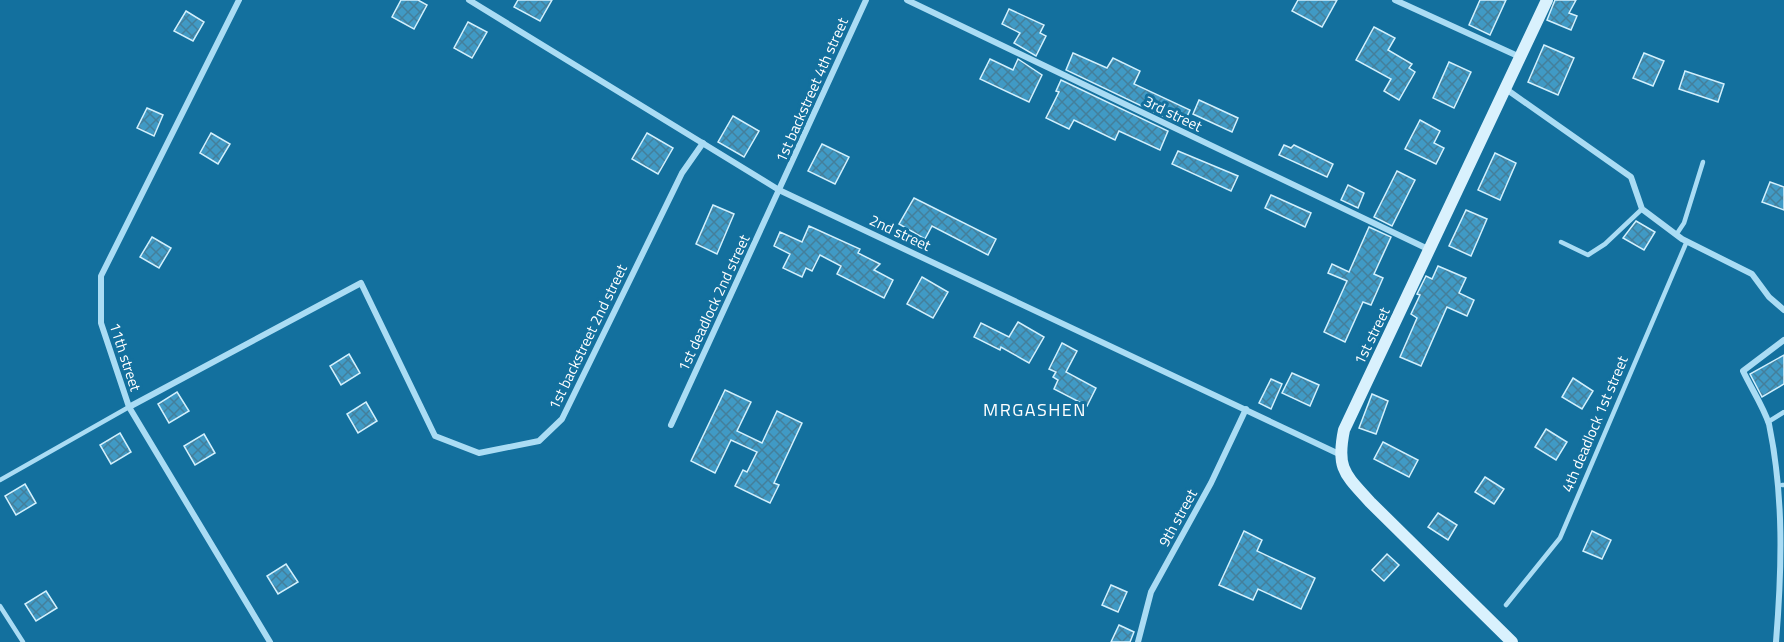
<svg xmlns="http://www.w3.org/2000/svg" width="1784" height="642" font-family="'Titillium Web',sans-serif">
<defs>
<pattern id="building-cross-hatch" width="8" height="8" patternUnits="userSpaceOnUse" patternTransform="scale(1.5)"><rect width="8" height="8" fill="#409ac5"/><path d="M0 0l8 8M0 8l8-8" fill="none" stroke="#447f9b"/></pattern>
</defs>
<rect width="100%" height="100%" fill="#13709e"/>
<!-- building -->
<g fill="url(#building-cross-hatch)" stroke="#d2f0fd" stroke-width="1.5">
<path d="M401 0H418L427 5 414 29 392 17Z"/>
<path d="M518 0H552L540 21 514 7Z"/>
<path d="M1298 0H1337L1322 27 1292 11Z"/>
<path d="M1480 0H1506L1490 35 1469 25Z"/>
<path d="M1555 0H1576L1569 13 1577 16 1571 30 1547 20Z"/>
<path d="M1009 9 1044 25 1040 33 1046 36 1036 56 1014 43 1020 33 1002 24Z"/>
<path d="M186 11 204 22 193 41 174 31Z"/>
<path d="M468 22 487 32 472 58 454 48Z"/>
<path d="M1374 27 1395 38 1388 50 1412 64 1409 68 1415 72 1399 100 1384 91 1391 79 1356 60Z"/>
<path d="M1544 45 1574 58 1558 95 1528 82Z"/>
<path d="M1073 53 1107 68 1113 58 1140 71 1134 84 1190 110 1184 123 1174 118 1173 121 1066 70Z"/>
<path d="M1644 53 1664 61 1653 86 1633 78Z"/>
<path d="M990 59 1013 70 1018 59 1042 75 1029 102 980 79Z"/>
<path d="M1449 62 1471 72 1454 108 1433 98Z"/>
<path d="M1685 71 1724 84 1718 102 1679 89Z"/>
<path d="M1061 80 1168 131 1160 150 1119 131 1115 140 1074 120 1069 129 1046 118 1059 92 1056 91Z"/>
<path d="M1199 100 1238 118 1232 132 1193 114Z"/>
<path d="M147 108 163 115 154 136 137 128Z"/>
<path d="M733 116 759 131 744 157 718 142Z"/>
<path d="M1420 120 1440 131 1434 143 1444 148 1436 164 1405 149Z"/>
<path d="M211 133 230 144 218 164 200 153Z"/>
<path d="M647 133 673 148 658 174 632 159Z"/>
<path d="M822 144 849 157 835 184 808 171Z"/>
<path d="M1284 145 1291 148 1294 145 1333 164 1327 177 1279 155Z"/>
<path d="M1178 151 1238 176 1231 191 1172 164Z"/>
<path d="M1495 153 1516 163 1500 200 1478 190Z"/>
<path d="M1397 171 1415 180 1392 226 1374 217Z"/>
<path d="M1770 182 1784 187V210L1762 202Z"/>
<path d="M1348 185 1364 193 1358 208 1341 200Z"/>
<path d="M1271 195 1311 213 1305 227 1265 208Z"/>
<path d="M914 198 996 239 988 255 932 226 925 239 899 224Z"/>
<path d="M713 205 734 214 717 254 696 244Z"/>
<path d="M1466 210 1487 219 1471 256 1449 246Z"/>
<path d="M1636 221 1655 232 1644 250 1623 238Z"/>
<path d="M809 226 860 249 858 253 880 264 874 270 893 280 884 298 837 274 841 266 820 255 812 271 806 268 802 277 783 268 790 254 774 246 780 232 802 242Z"/>
<path d="M1369 227 1391 237 1374 274 1383 278 1371 305 1363 302 1345 342 1324 332 1347 281 1328 273 1332 264 1349 272Z"/>
<path d="M152 237 171 248 159 268 140 257Z"/>
<path d="M1438 266 1466 278 1459 293 1474 300 1467 316 1447 307 1421 366 1400 357 1417 318 1411 314 1420 295 1417 294 1426 276 1432 279Z"/>
<path d="M922 277 948 292 933 318 907 304Z"/>
<path d="M1018 322 1044 337 1029 363 1001 347 1000 350 974 337 981 323 1009 337Z"/>
<path d="M1062 343 1077 351 1066 372 1096 388 1087 406 1054 389 1058 380 1053 377 1056 372 1049 369Z"/>
<path d="M349 354 360 373 341 385 330 366Z"/>
<path d="M1784 355V384L1762 397 1750 374Z"/>
<path d="M1292 373 1319 385 1310 406 1282 393Z"/>
<path d="M1573 378 1593 391 1582 409 1562 397Z"/>
<path d="M1271 379 1282 384 1271 409 1259 403Z"/>
<path d="M725 390 751 402 737 431 762 443 777 411 802 423 774 483 779 485 770 503 735 486 743 470 747 472 757 452 731 440 715 473 691 461Z"/>
<path d="M177 392 189 411 169 423 158 404Z"/>
<path d="M1372 394 1388 401 1376 434 1359 428Z"/>
<path d="M366 402 377 421 358 433 347 414Z"/>
<path d="M1546 429 1567 442 1556 460 1535 447Z"/>
<path d="M120 433 131 452 111 464 100 445Z"/>
<path d="M204 434 215 453 195 465 184 446Z"/>
<path d="M1383 442 1418 460 1409 477 1374 459Z"/>
<path d="M1485 477 1504 489 1494 504 1475 492Z"/>
<path d="M25 484 36 503 16 515 5 496Z"/>
<path d="M1438 513 1457 525 1448 540 1428 527Z"/>
<path d="M1244 531 1262 540 1257 551 1315 578 1301 609 1258 589 1253 600 1219 585Z"/>
<path d="M1592 531 1611 540 1602 559 1583 551Z"/>
<path d="M1387 554 1399 565 1384 581 1372 570Z"/>
<path d="M286 564 298 582 278 594 267 576Z"/>
<path d="M1111 585 1127 592 1118 612 1102 605Z"/>
<path d="M46 591 57 608 36 621 25 604Z"/>
<path d="M1119 625 1134 632 1130 642H1111Z"/>
</g>
<g fill="none" stroke-linecap="round" stroke-linejoin="round">
<!-- service -->
<g stroke="#aadcf4" stroke-width="4.5">
<path d="M1676 235 1684 223 1703 162"/>
<path d="M1561 242 1588 255 1605 244 1642 209"/>
<path d="M1768 422 1784 412"/>
<path d="M0 480 129 407"/>
<path d="M1782 485H1784"/>
<path d="M1506 605 1560 538 1687 241"/>
<path d="M0 606 23 642"/>
</g>
<!-- minor -->
<g stroke="#aadcf4" stroke-width="6">
<path d="M239 0 101 276V323L129 407 270 642"/>
<path d="M469 0 779 190 1339 454"/>
<path d="M907 0 1430 250"/>
<path d="M1395 0 1520 57"/>
<path d="M1506 89 1631 177 1642 209 1682 239 1752 274 1769 297 1784 310"/>
<path d="M129 407 361 283 435 436 479 453 539 441 562 419 682 173 703 143"/>
<path d="M671 425 866 0"/>
<path d="M1138 642 1151 592 1211 483 1246 409"/>
<path d="M1776 642C1782 568 1784 496 1769 424 1763 406 1751 388 1743 371L1784 340"/>
</g>
<!-- secondary -->
<path stroke="#d9f1fd" stroke-width="12" d="M1512 642 1370 502C1345 474 1336 469 1344 430L1547 0"/>
</g>
<g text-anchor="middle" stroke-width="6" stroke-linejoin="round" paint-order="stroke">
<!-- street labels -->
<g font-size="15" fill="#fff" stroke="#13709e">
<text transform="translate(812 90) rotate(-66)" y="5">1st backstreet 4th street</text>
<text transform="translate(1173 114) rotate(26)" y="5">3rd street</text>
<text transform="translate(900 233) rotate(25)" y="5">2nd street</text>
<text transform="translate(714 303) rotate(-65)" y="5">1st deadlock 2nd street</text>
<text transform="translate(1372 336) rotate(-64)" y="5">1st street</text>
<text transform="translate(588 337) rotate(-64)" y="5">1st backstreet 2nd street</text>
<text transform="translate(125 357) rotate(72)" y="5">11th street</text>
<text transform="translate(1595 424) rotate(-67)" y="5">4th deadlock 1st street</text>
<text transform="translate(1178 518) rotate(-61)" y="5">9th street</text>
</g>
<!-- quarter labels -->
<g font-size="18" letter-spacing="1.5" fill="#fff" stroke="#13709e">
<text x="1035" y="416">MRGASHEN</text>
</g>
</g>
</svg>
